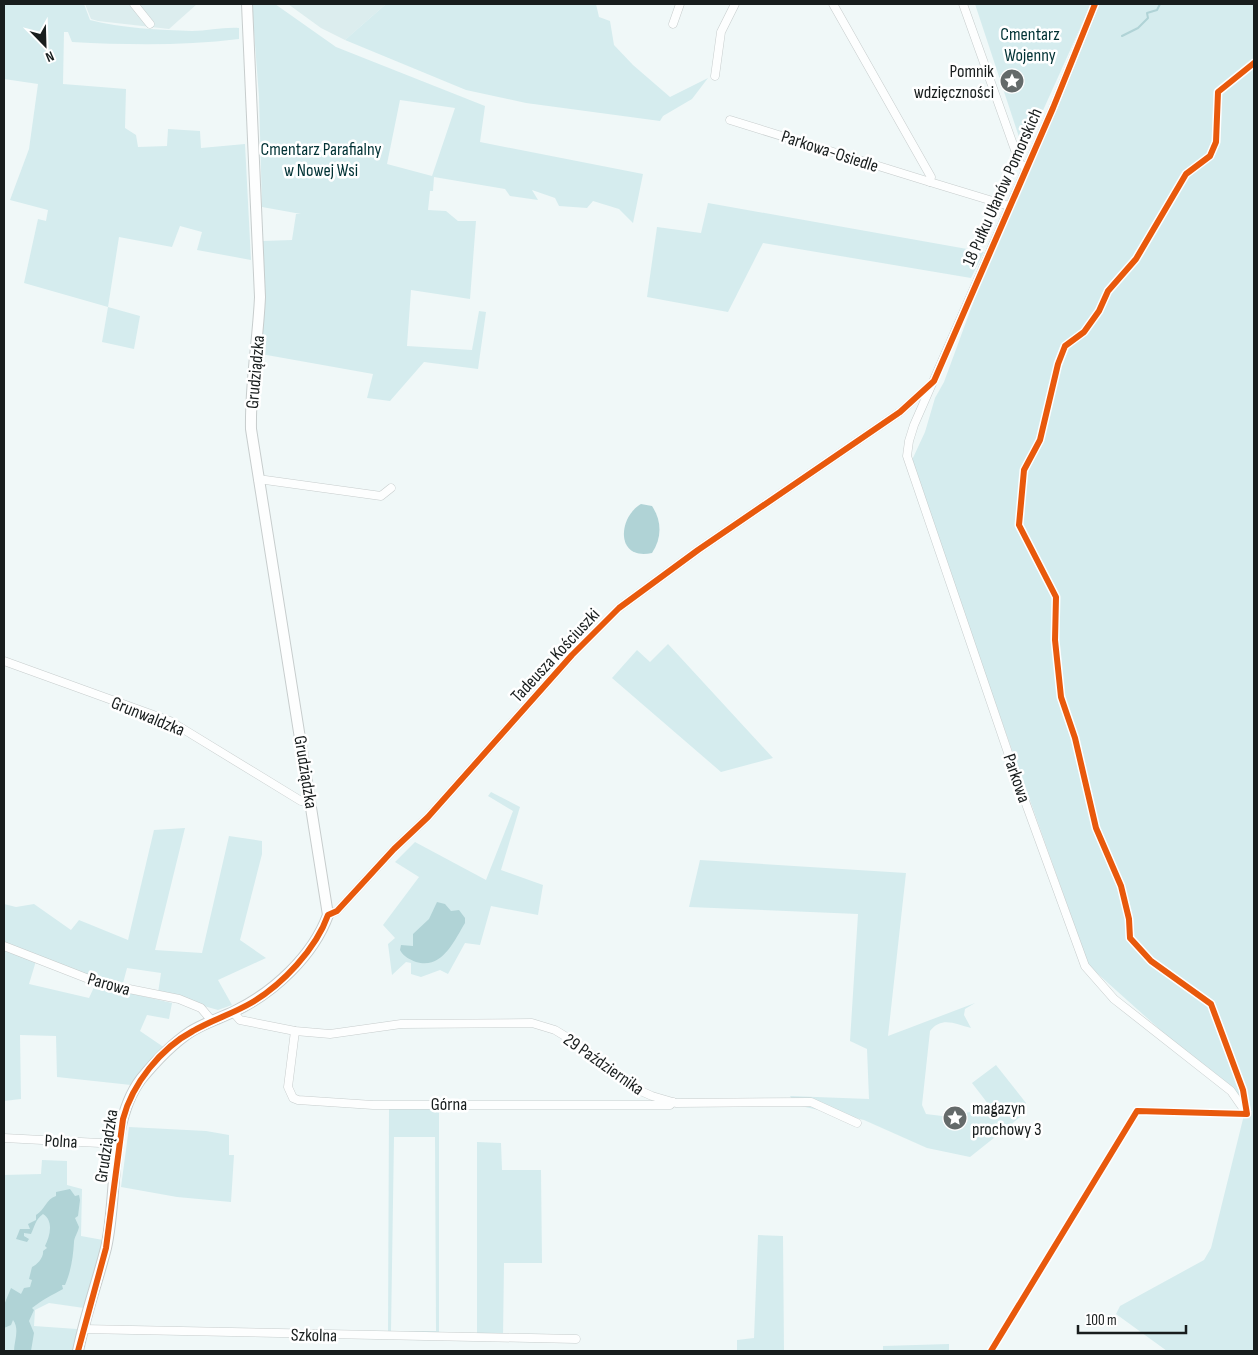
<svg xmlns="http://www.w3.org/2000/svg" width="1258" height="1355" font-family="'Sofia Sans Condensed',sans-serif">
<rect width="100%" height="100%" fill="#f0f8f8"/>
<!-- built -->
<g fill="#dcedee">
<path d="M85 4H197L169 29 98 21 91 19Z"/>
<path d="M288 4H386L345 40 321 28Z"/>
</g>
<!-- green -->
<g fill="#d5ecee" fill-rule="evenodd">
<path d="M4 4H84L90 20C120 28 161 30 192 31 208 31 223 27 239 28V39C183 46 128 45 72 42L68 32H64L63 84 126 89 125 128 136 135 138 147 167 146 168 129 200 131 201 148 245 144 251 260 197 250 202 232 180 226 172 247 119 237 108 307 140 316 134 349 102 342 108 307 24 283 38 219 46 221 48 210 10 200 29 149 38 84 4 79Z"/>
<path d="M252 4H275L336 47 485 106 480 142 643 174 633 223 619 209 593 201 587 208 559 206 555 198 532 190 538 200 510 196 505 189 434 177 433 191H430L428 210 446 211 458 221H476L470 299 411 290 407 346 472 350 479 311 486 312 478 369 424 362 390 401 367 398 373 374 261 354 264 296 262 241 292 240 296 214H301L262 207 259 97ZM400 100 455 108 432 176 387 164Z"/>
<path d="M386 4H596L599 17 610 21 614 45 633 65 670 97 708 78 692 99 663 116 660 121 526 103 466 90 345 40Z"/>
<path d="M975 4H1091L1031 137H1019Z"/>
<path d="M1098 4H1254V1351H1167L1116 1314 1120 1306 1204 1260 1211 1248 1244 1115 1252 1112 1089 966 913 472 912 460 925 432 935 398 944 382 991 254Z"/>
<path d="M708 203 984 252 971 278 763 243 728 312 647 297 657 227 701 233Z"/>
<path d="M668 644 773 758 721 772 612 678 637 650 650 662Z"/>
<path d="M491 792 520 807 501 870 543 885 538 915 491 906 480 945 465 943 448 974 440 970 421 977 411 974V963L406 962 392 975 388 944 395 938 383 925 419 877 395 862 415 842 486 880 513 811 488 796Z"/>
<path d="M185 828 155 950 202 953 229 836 262 841V854L240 940 266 958 218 980 232 1005 218 1010 158 993 161 973 127 968 121 991 172 1003 169 1019 147 1015 140 1031 165 1048 131 1085 57 1077 56 1036 20 1035 21 1099 4 1101V1134V904L16 907 34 904 71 930 79 920 128 940 154 830ZM36 961 95 985 89 998 29 984Z"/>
<path d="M700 860 906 873 888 1036 975 1003 965 1009 964 1015 971 1028C955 1024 942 1016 930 1031L922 1105 926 1114 942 1116 992 1109 972 1083 996 1065 1026 1103 1024 1114 970 1157 927 1148 864 1120 796 1105 790 1096 869 1099 867 1049 850 1041 858 914 689 907Z"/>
<path d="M389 1107H439V1336L388 1335ZM394 1137H435L436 1331H391Z"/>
<path d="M129 1127 206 1131 229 1135V1155H234L231 1202 177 1197 121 1187Z"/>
<path d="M477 1142 501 1143 502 1170H541L542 1263H504L503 1338 477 1337Z"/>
<path d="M42 1160 67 1161V1185L82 1189 81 1236 103 1240 84 1308 49 1303 35 1310 34 1326 77 1329 73 1351H4V1175L41 1174Z"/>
<path d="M758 1235 783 1236 784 1351H737V1340L754 1338Z"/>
<path d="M949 1344V1351H883V1346Z"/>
</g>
<!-- water -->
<g fill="#b0d3d6">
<path d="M641 504 652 506C662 521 662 538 652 553 615 561 618 517 641 504Z"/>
<path d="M437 902 445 904 451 911 459 910 465 918V923C454 941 442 970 416 962 409 959 404 957 400 950L401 945 413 946V934L429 919Z"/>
<path d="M70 1189 75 1196 79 1195 80 1200 78 1216 75 1218 79 1227C78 1232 74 1238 74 1242 73 1258 71 1271 65 1285H62L63 1289C52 1295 42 1300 32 1308L34 1310 29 1321 34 1333 31 1351H14C14 1341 20 1329 13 1320L11 1325 4 1328V1305L11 1288 21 1294 24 1288 30 1287 32 1280 29 1279 32 1267C37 1265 44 1257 43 1251L47 1248 45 1246C50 1236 54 1221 43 1214 35 1220 35 1226 31 1234L24 1233V1236L29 1239 27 1242 16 1239 20 1229H30L28 1224 36 1220V1215C45 1210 46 1199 56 1196V1192Z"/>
</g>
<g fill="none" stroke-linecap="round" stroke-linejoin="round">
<!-- stream -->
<path stroke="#b0d3d6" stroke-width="2" d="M1122 36 1138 28 1148 18 1147 13 1157 10 1160 4"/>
<defs>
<g id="minor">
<path d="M134 4 150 24"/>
<path d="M833 4 931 177 930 182 1009 206"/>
<path d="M963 4 1020 164 1026 167"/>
<path d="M1095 4 1053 108 914 425 909 441 907 456 1017 779 1085 966 1114 999 1231 1091 1247 1114"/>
<path d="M673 24 680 4"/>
<path d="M715 76 721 32 735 4"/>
<path d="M730 120 930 182"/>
<path d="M258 479 381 496 391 488"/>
<path d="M4 661 170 721 301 801H311"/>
<path d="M328 915 337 911 394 849 428 817 572 655 619 608 698 550 900 412 931 384"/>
<path d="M4 946 99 983 179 999 201 1008 212 1021"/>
<path d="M233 1012 240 1020 295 1031 330 1034 401 1024 532 1023 555 1030 578 1044 636 1089 652 1096 676 1103 811 1102 857 1123"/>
<path d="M295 1031 288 1087 293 1098 298 1100 373 1105H670L673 1102"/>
<path d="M4 1138 119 1144"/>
<path d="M83 1329 576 1339"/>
</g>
<path id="tertiary" d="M78 1351C85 1316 97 1283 106 1248 118 1196 108 1123 141 1079 155 1062 172 1044 190 1032 204 1023 221 1018 235 1011 274 992 313 956 328 915L251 429C250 385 258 341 260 297L247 4"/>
</defs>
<!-- minor casing -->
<use href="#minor" stroke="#c7cdcd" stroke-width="9"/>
<!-- tertiary casing -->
<use href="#tertiary" stroke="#c7cdcd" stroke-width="12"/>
<!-- minor -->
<use href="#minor" stroke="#fdfefe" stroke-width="8"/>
<!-- tertiary -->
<use href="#tertiary" stroke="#fdfefe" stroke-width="10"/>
<defs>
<g id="cycleway">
<path d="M78 1351 106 1248 123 1119C132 1084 161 1048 193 1031 212 1020 232 1014 251 1003 282 985 316 949 328 915L337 911 394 849 428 817 572 655 619 608 698 550 900 412 934 381 1053 108 1095 4"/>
<path d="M991 1351 1137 1111 1247 1114 1243 1090 1211 1004 1151 961 1130 938 1129 919 1121 886 1096 828 1075 738 1061 697 1055 640 1056 597 1019 525 1024 470 1040 440 1058 364 1065 346 1084 332 1099 311 1108 291 1136 259 1186 174 1210 156 1216 142 1218 92 1254 63"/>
</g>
</defs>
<!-- cycleway casing -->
<use href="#cycleway" stroke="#fff" stroke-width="9"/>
<!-- cycleway -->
<use href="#cycleway" stroke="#e8590c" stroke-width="6"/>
</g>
<!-- icons -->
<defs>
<symbol id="sight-disc" viewBox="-11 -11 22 22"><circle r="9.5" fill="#646a6a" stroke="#fff"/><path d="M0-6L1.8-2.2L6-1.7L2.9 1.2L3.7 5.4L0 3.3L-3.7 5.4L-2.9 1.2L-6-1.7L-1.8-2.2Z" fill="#fff"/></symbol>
</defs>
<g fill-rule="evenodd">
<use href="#sight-disc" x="998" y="67" width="28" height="28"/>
<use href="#sight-disc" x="941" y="1104" width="28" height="28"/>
</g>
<g text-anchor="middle" stroke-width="5" stroke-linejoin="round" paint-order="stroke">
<!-- park labels -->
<g font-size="18" fill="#013235" stroke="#fff">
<text x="1030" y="40">Cmentarz<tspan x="1030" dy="21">Wojenny</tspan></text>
<text x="321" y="155">Cmentarz Parafialny<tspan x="321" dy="21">w Nowej Wsi</tspan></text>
</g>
<!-- poi labels -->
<g font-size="18" fill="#181d1d" stroke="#fff" text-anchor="end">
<text x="994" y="77">Pomnik<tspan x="994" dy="21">wdzięczności</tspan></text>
<text x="972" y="1114" text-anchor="start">magazyn<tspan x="972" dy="21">prochowy 3</tspan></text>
</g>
<!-- street labels -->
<g font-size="18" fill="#181d1d" stroke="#fff">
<text transform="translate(830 151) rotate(18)" y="6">Parkowa-Osiedle</text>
<text transform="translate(1002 187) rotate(-66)" y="6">18 Pułku Ułanów Pomorskich</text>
<text transform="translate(255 372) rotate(-85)" y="6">Grudziądzka</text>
<text transform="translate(555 655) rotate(-47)" y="6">Tadeusza Kościuszki</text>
<text transform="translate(148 716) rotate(22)" y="6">Grunwaldzka</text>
<text transform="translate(306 772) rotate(81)" y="6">Grudziądzka</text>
<text transform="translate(1017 778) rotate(71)" y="6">Parkowa</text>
<text transform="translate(109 984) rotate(16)" y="6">Parowa</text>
<text transform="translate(604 1064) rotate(35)" y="6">29 Października</text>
<text x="449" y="1110">Górna</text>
<text transform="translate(61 1141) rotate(3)" y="6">Polna</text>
<text transform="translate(106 1146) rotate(-81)" y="6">Grudziądzka</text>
<text transform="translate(314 1335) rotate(1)" y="6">Szkolna</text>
</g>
</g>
<!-- border -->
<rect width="1258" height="1355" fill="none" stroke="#181d1d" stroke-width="10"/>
<!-- north arrow -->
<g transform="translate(45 45) rotate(157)" stroke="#ffffff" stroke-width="4" paint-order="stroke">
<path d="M0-4L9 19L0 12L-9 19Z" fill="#181d1d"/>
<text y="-8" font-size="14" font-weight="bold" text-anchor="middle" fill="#181d1d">N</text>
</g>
<!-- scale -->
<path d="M1078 1325v8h108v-8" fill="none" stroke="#181d1d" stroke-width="2.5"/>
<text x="1086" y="1325" font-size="15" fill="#181d1d" stroke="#ffffff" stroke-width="4" paint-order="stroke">100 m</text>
</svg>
